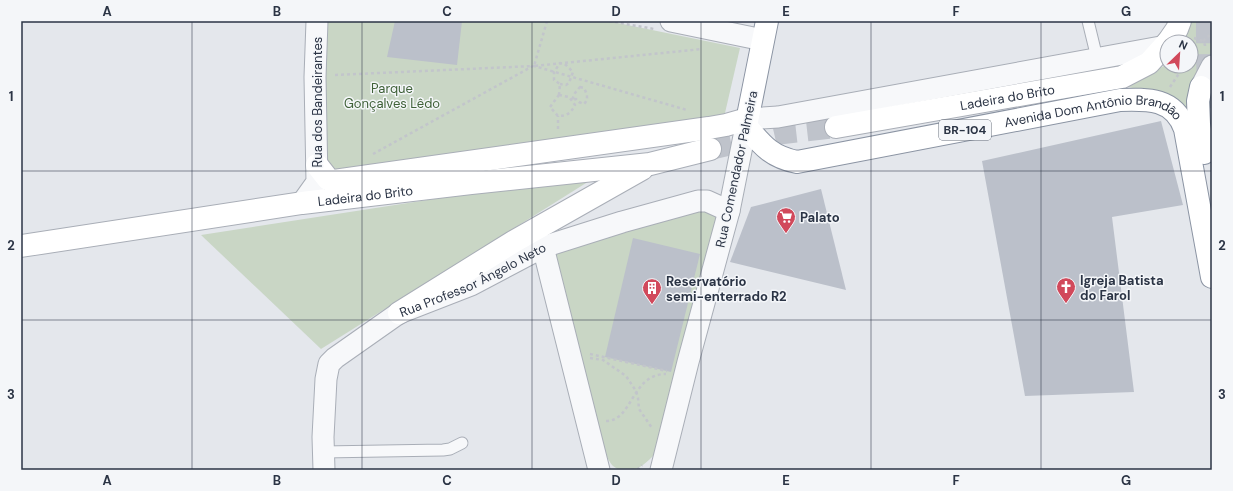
<svg xmlns="http://www.w3.org/2000/svg" width="1233" height="491" font-family="'DM Sans',sans-serif">
<rect width="100%" height="100%" fill="#e4e7ec"/>
<!-- green -->
<g fill="#c9d6c5">
<path d="M319 21H608L740 48 725 113 705 125 331 179 314 167Z"/>
<path d="M1191 21H1212V55L1189 115 1166 95 1128 87 1167 64V66H1191V42H1181Z"/>
<path d="M602 173 321 349 201 235Z"/>
<path d="M702 202 721 214 667 440C655 454 634 483 613 466 610 463 607 457 605 453L548 247Z"/>
</g>
<!-- building -->
<g fill="#bbc0ca">
<path d="M395 21H462L457 65 387 57Z"/>
<path d="M1161 121 1183 205 1112 217 1134 392 1025 396 982 161Z"/>
<path d="M821 189 846 290 730 262 751 207Z"/>
<path d="M633 238 700 254 671 372 605 357Z"/>
</g>
<g fill="none" stroke-linecap="round" stroke-linejoin="round">
<!-- secondary-tunnel -->
<path stroke="#bfc3cb" stroke-width="22" stroke-dasharray="22 11" stroke-linecap="butt" d="M710 149 775 134 836 127"/>
<!-- highway-tunnel -->
<path stroke="#bfc3cb" stroke-width="22" stroke-dasharray="22 11" stroke-linecap="butt" d="M1207 21C1207 51 1206 79 1212 108"/>
<defs>
<g id="lane">
<path d="M1088 21 1097 58"/>
<path d="M323 452 443 450 450 449 462 443"/>
</g>
<g id="street">
<path d="M671 21 763 40"/>
<path d="M1201 87 1212 66"/>
<path d="M747 119 778 117 1166 46"/>
<path d="M302 203 317 182 315 77 317 21"/>
<path d="M543 247 599 470"/>
<path id="s1" d="M324 470 323 437 326 379 329 364 335 358 399 313 471 285 543 247 622 222 698 201H707L729 211"/>
<path d="M661 470 688 362 729 211 746 126"/>
</g>
<g id="secondary">
<path d="M1168 42 1177 29 1180 21"/>
<path id="s2" d="M836 127 1122 77 1149 63 1167 43"/>
<path d="M317 165 328 179 334 181 709 128 726 125 747 119"/>
<path id="s3" d="M21 246 302 203 471 183 650 164 710 149"/>
<path d="M399 313 513 242 642 169"/>
</g>
<g id="highway">
<path id="s4" d="M767 21 746 126C762 145 771 157 797 162L1120 100C1148 99 1174 98 1185 129L1212 277"/>
<path d="M1201 87 1198 101 1199 124 1204 153"/>
</g>
</defs>
<!-- lane casing -->
<use href="#lane" stroke="#a9aeb7" stroke-width="13"/>
<!-- street casing -->
<use href="#street" stroke="#a9aeb7" stroke-width="23"/>
<!-- secondary casing -->
<use href="#secondary" stroke="#a9aeb7" stroke-width="24"/>
<!-- highway casing -->
<use href="#highway" stroke="#8b94a3" stroke-width="24"/>
<!-- path -->
<g stroke="#c2c5cb" stroke-width="2.5" stroke-dasharray="3 3" stroke-linecap="butt">
<path d="M547 21 534 66 702 49"/>
<path d="M609 21 654 29"/>
<path d="M1194 38 1203 41 1205 45V49"/>
<path d="M1203 41 1212 33"/>
<path d="M335 75 534 66 687 110"/>
<path d="M580 87 584 88C587 94 589 99 584 104L579 102 576 99 572 100 575 93Z"/>
<path d="M1170 87 1184 66"/>
<path d="M559 95 560 84 554 80V72L560 63 566 65 573 72 569 83 566 85 560 84"/>
<path d="M559 95 569 97 575 105C571 113 567 116 558 116L550 107Z"/>
<path d="M558 129V116"/>
<path d="M373 154 533 66"/>
<path d="M590 354 667 371"/>
<path d="M590 358 603 360 626 376 636 391 638 398 639 409 652 428"/>
<path d="M606 421C633 421 631 374 666 374"/>
<path d="M631 470 638 469 642 465"/>
</g>
<!-- lane -->
<use href="#lane" stroke="#f7f8fa" stroke-width="11"/>
<!-- street -->
<use href="#street" stroke="#f7f8fa" stroke-width="21"/>
<!-- secondary -->
<use href="#secondary" stroke="#fff" stroke-width="22"/>
<!-- highway -->
<use href="#highway" stroke="#fff" stroke-width="22"/>
</g>
<!-- grid -->
<path fill="none" stroke="#2b3445" stroke-width="1" stroke-opacity="0.55" d="M192 21V470M362 21V470M532 21V470M701 21V470M871 21V470M1041 21V470M21 171H1212M21 320H1212"/>
<!-- icons -->
<defs>
<symbol id="supermarket-pin" viewBox="-11 -11 22 30"><path d="M0 17L-7.5 6A9.5 9.5 0 1 1 7.5 6Z" fill="#d1495b" stroke="#f4f6f9"/><path d="M-6-5.5h2.5l.6 2H6L4.5 2H-2.5L-4.4-4H-6ZM-1.5 3.2a1.3 1.3 0 1 0 .1 0ZM3 3.2a1.3 1.3 0 1 0 .1 0Z" fill="#fff"/></symbol>
<symbol id="church-pin" viewBox="-11 -11 22 30"><path d="M0 17L-7.5 6A9.5 9.5 0 1 1 7.5 6Z" fill="#d1495b" stroke="#f4f6f9"/><path d="M-1.2-6h2.4v3.5h3.3v2.4h-3.3V6h-2.4V-.1h-3.3v-2.4h3.3Z" fill="#fff"/></symbol>
<symbol id="building-pin" viewBox="-11 -11 22 30"><path d="M0 17L-7.5 6A9.5 9.5 0 1 1 7.5 6Z" fill="#d1495b" stroke="#f4f6f9"/><path d="M-4-6H4V6H1V3H-1V6H-4ZM-2.5-4.3h1.7v1.8h-1.7ZM.8-4.3h1.7v1.8H.8ZM-2.5-1h1.7V.8h-1.7ZM.8-1h1.7V.8H.8Z" fill="#fff"/></symbol>
</defs>
<g fill-rule="evenodd">
<use href="#supermarket-pin" x="775" y="206" width="22" height="30"/>
<use href="#church-pin" x="1055" y="276" width="22" height="30"/>
<use href="#building-pin" x="641" y="277" width="22" height="30"/>
</g>
<g text-anchor="middle" stroke-width="3" stroke-linejoin="round" paint-order="stroke">
<!-- shield labels -->
<rect fill="#f4f6f9" stroke="#676e7b" stroke-width="1" x="939" y="120" width="52" height="20" rx="3"/>
<g font-size="12" font-weight="bold" fill="#2b3445">
<text x="965" y="134">BR-104</text>
</g>
<!-- park labels -->
<g font-size="13" fill="#3f6138" stroke="#f4f6f9">
<text x="392" y="93">Parque<tspan x="392" dy="15">Gonçalves Lêdo</tspan></text>
</g>
<!-- street labels -->
<g font-size="13" fill="#2b3445" stroke="#f4f6f9">
<text dy="5" stroke="none"><textPath href="#s2" startOffset="174">Ladeira do Brito</textPath></text>
<text transform="translate(317 102) rotate(-90)" y="5">Rua dos Bandeirantes</text>
<text dy="5" stroke="none"><textPath href="#s4" startOffset="474">Avenida Dom Antônio Brandão</textPath></text>
<text transform="translate(736 169) rotate(-78)" y="5">Rua Comendador Palmeira</text>
<text dy="5" stroke="none"><textPath href="#s3" startOffset="348">Ladeira do Brito</textPath></text>
<text dy="5" stroke="none"><textPath href="#s1" startOffset="274">Rua Professor Ângelo Neto</textPath></text>
</g>
<!-- poi labels -->
<g font-size="13" font-weight="bold" fill="#2b3445" stroke="#f4f6f9" text-anchor="start">
<text x="800" y="222">Palato</text>
<text x="1080" y="285">Igreja Batista<tspan x="1080" dy="15">do Farol</tspan></text>
<text x="666" y="286">Reservatório<tspan x="666" dy="15">semi-enterrado R2</tspan></text>
</g>
</g>
<!-- border -->
<rect width="1233" height="491" fill="none" stroke="#f4f6f9" stroke-width="44"/>
<!-- north arrow -->
<g transform="translate(1179 54) rotate(25)"><circle r="19" fill="#f4f6f9" stroke="#a4a8b1"/>
<path d="M0-3L7 15L0 10L-7 15Z" fill="#d1495b"/>
<text y="-6" font-size="11" font-weight="bold" text-anchor="middle" fill="#2b3445">N</text>
</g>
<rect x="22" y="22" width="1189" height="447" fill="none" stroke="#2b3445" stroke-width="1.5"/>
<g font-size="13" text-anchor="middle" font-weight="bold" fill="#2b3445">
<text x="107" y="16">A</text>
<text x="277" y="16">B</text>
<text x="447" y="16">C</text>
<text x="616" y="16">D</text>
<text x="786" y="16">E</text>
<text x="956" y="16">F</text>
<text x="1126" y="16">G</text>
<text x="11" y="101">1</text>
<text x="1222" y="101">1</text>
<text x="11" y="250">2</text>
<text x="1222" y="250">2</text>
<text x="11" y="399">3</text>
<text x="1222" y="399">3</text>
<text x="107" y="485">A</text>
<text x="277" y="485">B</text>
<text x="447" y="485">C</text>
<text x="616" y="485">D</text>
<text x="786" y="485">E</text>
<text x="956" y="485">F</text>
<text x="1126" y="485">G</text>
</g>
</svg>
